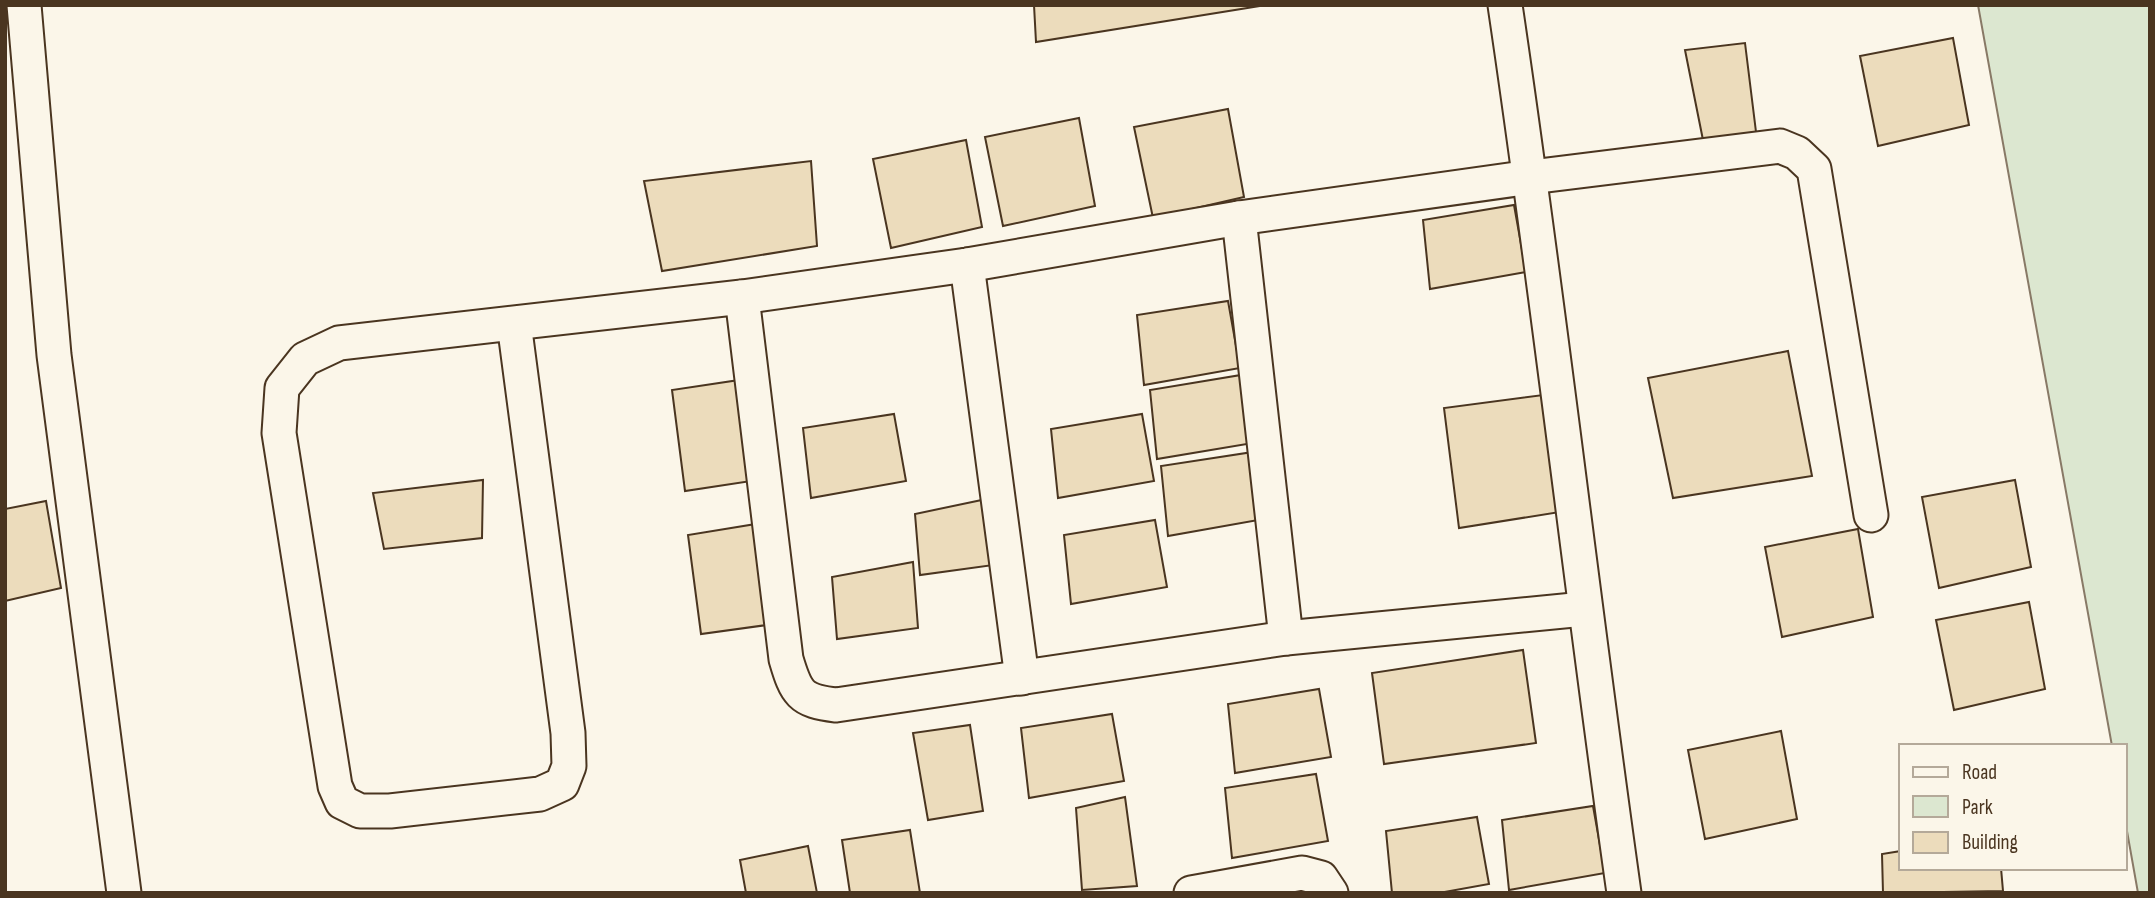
<svg xmlns="http://www.w3.org/2000/svg" width="2155" height="898" font-family="'Sofia Sans Condensed',sans-serif">
<rect width="100%" height="100%" fill="#fbf6e9"/>
<!-- green -->
<path fill="#dce7d0" stroke="#887966" stroke-width="2" d="M1978 5H2150V893H2138L2125 820V746H2112Z"/>
<!-- building -->
<g fill="#ecdcbc" stroke="#4a3520" stroke-width="2">
<path d="M1034 5H1266L1036 42Z"/>
<path d="M1953 38 1969 125 1878 146 1860 56Z"/>
<path d="M1745 43 1756 132 1703 140 1685 50Z"/>
<path d="M1228 109 1244 197 1153 218 1134 127Z"/>
<path d="M1079 118 1095 206 1003 226 985 137Z"/>
<path d="M966 140 982 227 891 248 873 159Z"/>
<path d="M811 161 817 246 662 271 644 181Z"/>
<path d="M1514 205 1526 272 1430 289 1423 220Z"/>
<path d="M1228 301 1240 368 1144 385 1137 315Z"/>
<path d="M1788 351 1812 476 1673 498 1648 378Z"/>
<path d="M1241 375 1253 443 1157 459 1150 390Z"/>
<path d="M746 379 758 480 685 491 672 390Z"/>
<path d="M1543 395 1560 512 1459 528 1444 408Z"/>
<path d="M894 414 906 481 811 498 803 428Z"/>
<path d="M1142 414 1154 481 1058 498 1051 429Z"/>
<path d="M1253 452 1264 519 1168 536 1161 466Z"/>
<path d="M483 480 482 538 384 549 373 493Z"/>
<path d="M2015 480 2031 567 1939 588 1922 497Z"/>
<path d="M996 497 1001 564 920 575 915 514Z"/>
<path d="M46 501 61 588 5 601V509Z"/>
<path d="M1155 520 1167 587 1071 604 1064 535Z"/>
<path d="M762 523 774 624 701 634 688 535Z"/>
<path d="M1858 529 1873 617 1782 637 1765 547Z"/>
<path d="M913 562 918 628 837 639 832 577Z"/>
<path d="M2029 602 2045 689 1954 710 1936 620Z"/>
<path d="M1523 650 1536 743 1384 764 1372 673Z"/>
<path d="M1319 689 1331 757 1235 773 1228 704Z"/>
<path d="M1112 714 1124 781 1029 798 1021 728Z"/>
<path d="M970 725 983 811 928 820 913 733Z"/>
<path d="M1781 731 1797 819 1705 839 1688 750Z"/>
<path d="M1316 774 1328 841 1232 858 1225 788Z"/>
<path d="M1125 797 1137 886 1082 890 1076 808Z"/>
<path d="M1593 806 1605 873 1509 890 1502 820Z"/>
<path d="M1477 817 1489 884 1439 893H1392L1386 831Z"/>
<path d="M910 830 920 893H850L842 840Z"/>
<path d="M808 846 817 893H746L740 860Z"/>
<path d="M1901 851V868H2001L2003 891 1883 893 1882 854Z"/>
</g>
<g fill="none" stroke-linecap="round" stroke-linejoin="round">
<defs>
<g id="street">
<path d="M24 5 54 355 124 893"/>
<path d="M1505 5C1549 300 1582 597 1624 893"/>
<path d="M1239 218 1286 638"/>
<path d="M967 265 1022 678"/>
<path d="M742 297 786 659C796 693 800 701 836 705L1286 638 1584 609"/>
<path d="M514 323 568 733 569 766 562 784 540 794 390 811H360L342 802 335 786 279 433 282 388 305 359 339 343 742 297 967 265 1239 218 1531 177 1780 146 1797 153 1814 169 1871 515"/>
<path d="M1191 893 1302 873 1321 878 1331 893"/>
</g>
</defs>
<!-- street casing -->
<use href="#street" stroke="#4a3520" stroke-width="37"/>
<!-- street -->
<use href="#street" stroke="#fbf6e9" stroke-width="33"/>
</g>
<!-- border -->
<rect width="2155" height="898" fill="none" stroke="#4a3520" stroke-width="14"/>
<!-- legend -->
<rect x="1899" y="744" width="228" height="126" fill="#fbf6e9" stroke="#b4a999" stroke-width="2"/>
<rect x="1913" y="767" width="35" height="10" fill="#fbf6e9" stroke="#b4a999" stroke-width="2"/>
<text x="1962" y="779" font-size="21" fill="#4a3520">Road</text>
<rect x="1913" y="796" width="35" height="21" fill="#dce7d0" stroke="#b4a999" stroke-width="2"/>
<text x="1962" y="814" font-size="21" fill="#4a3520">Park</text>
<rect x="1913" y="832" width="35" height="21" fill="#ecdcbc" stroke="#b4a999" stroke-width="2"/>
<text x="1962" y="849" font-size="21" fill="#4a3520">Building</text>
</svg>
